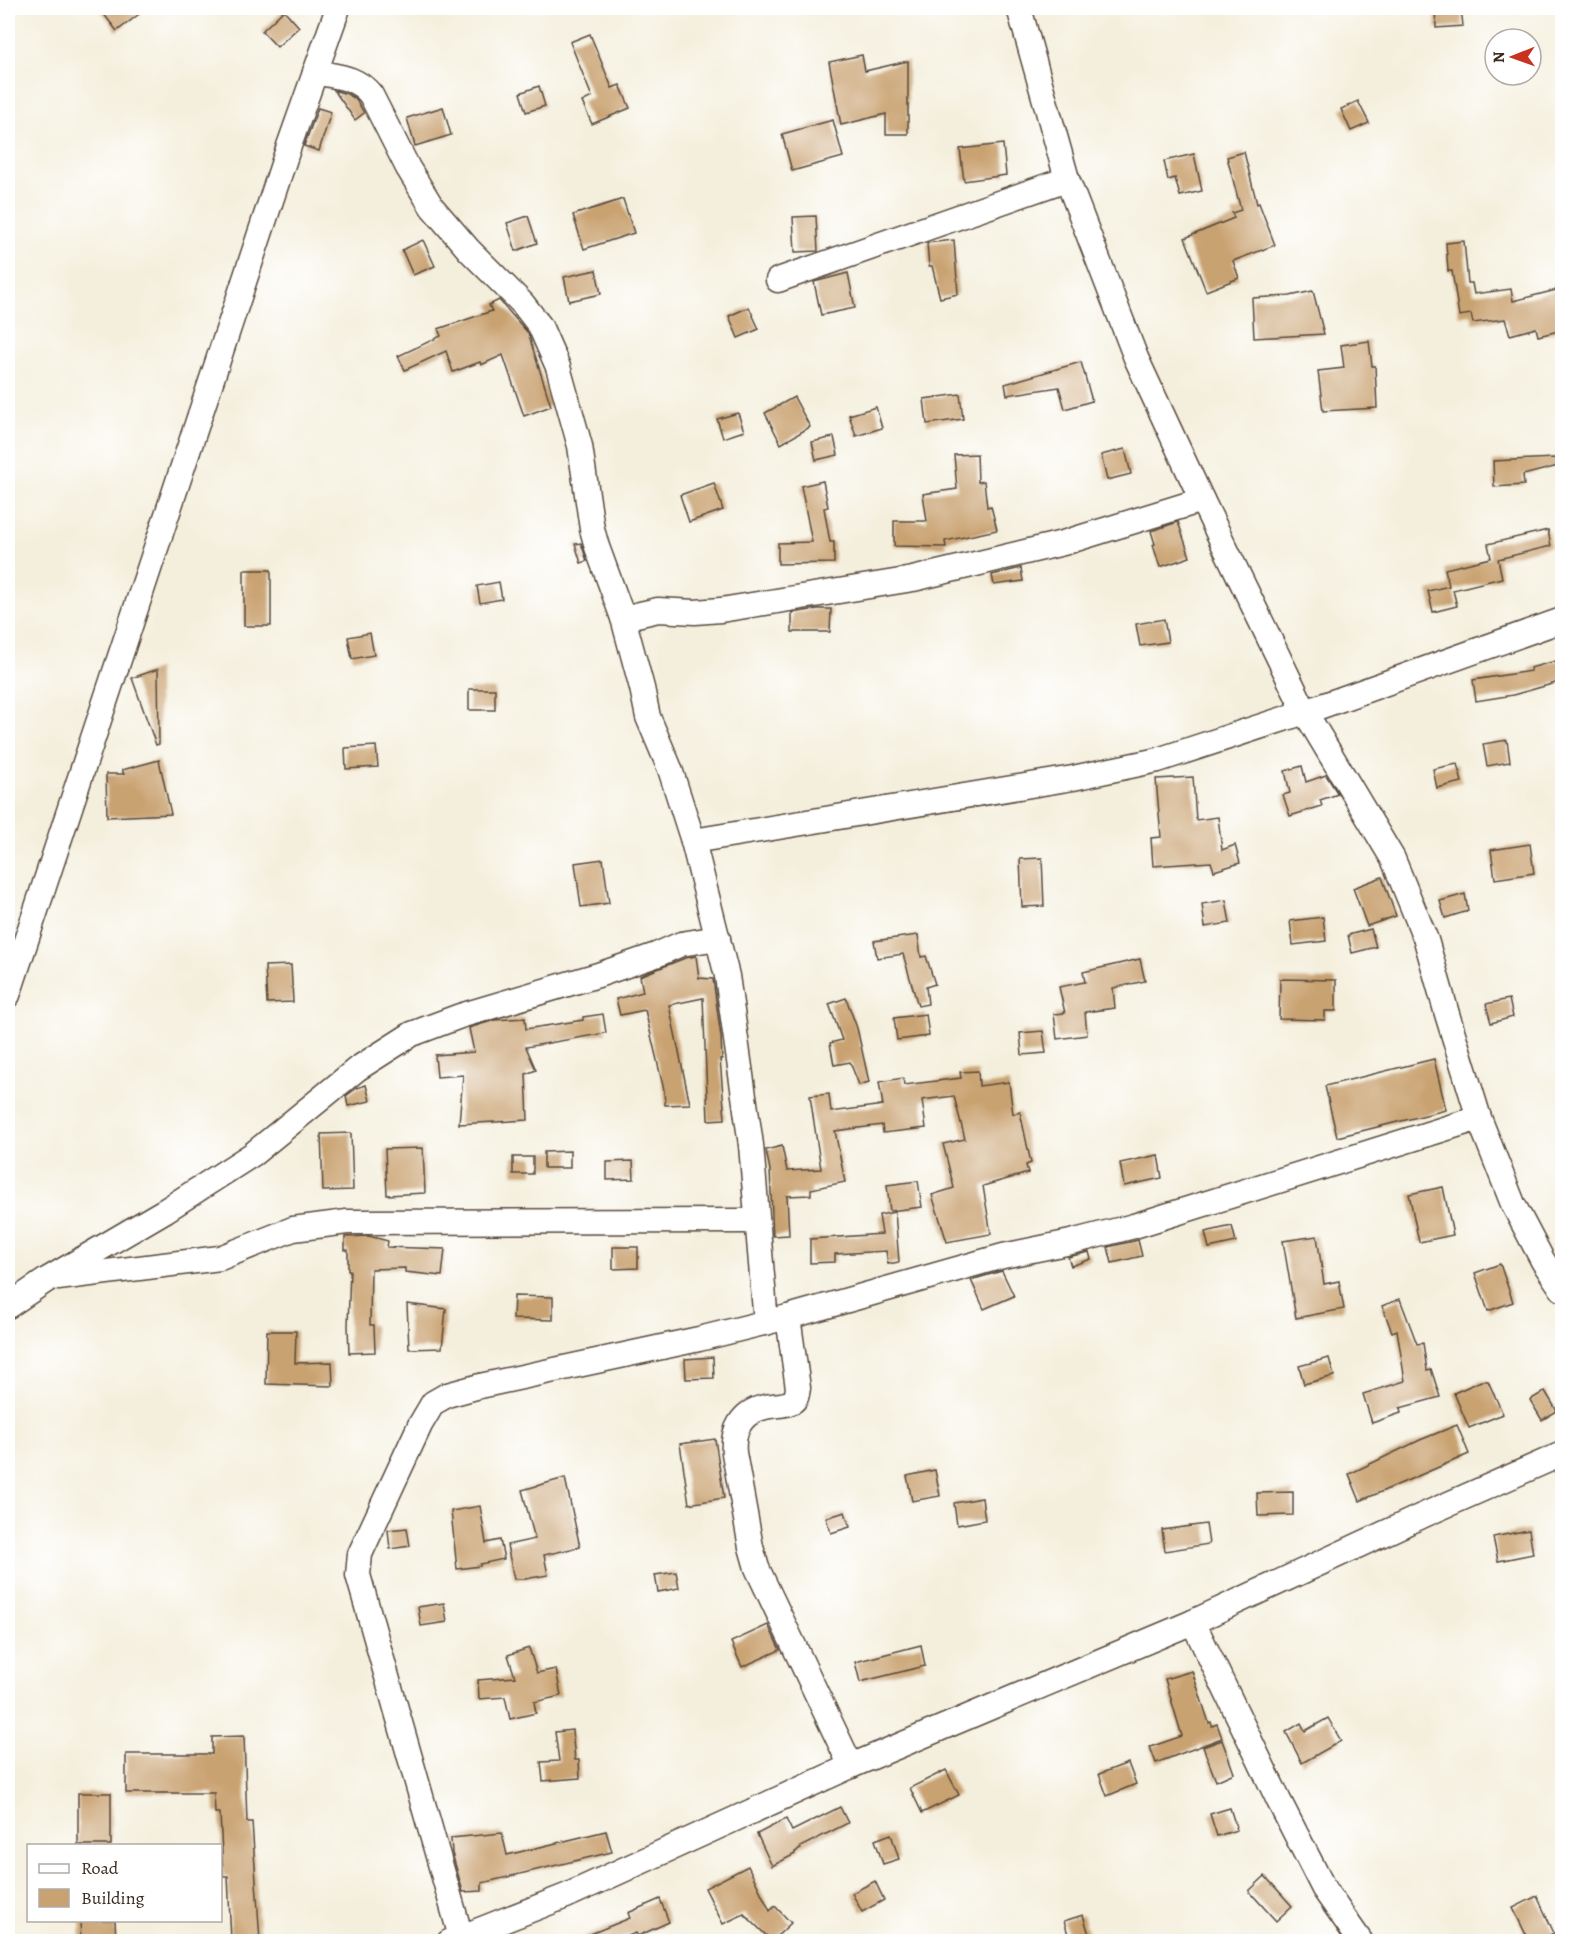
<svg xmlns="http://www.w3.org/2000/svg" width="1570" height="1949" font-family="Alegreya,serif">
<rect width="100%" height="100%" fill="#fff"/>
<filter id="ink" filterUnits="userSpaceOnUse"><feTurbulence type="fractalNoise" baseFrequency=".0167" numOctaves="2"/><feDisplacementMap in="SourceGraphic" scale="12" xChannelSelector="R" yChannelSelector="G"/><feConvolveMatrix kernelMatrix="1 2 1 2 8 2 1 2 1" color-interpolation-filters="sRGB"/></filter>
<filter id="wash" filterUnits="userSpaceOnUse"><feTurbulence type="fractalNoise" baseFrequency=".008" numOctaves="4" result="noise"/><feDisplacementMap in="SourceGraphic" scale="24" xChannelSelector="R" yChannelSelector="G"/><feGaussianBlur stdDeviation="1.35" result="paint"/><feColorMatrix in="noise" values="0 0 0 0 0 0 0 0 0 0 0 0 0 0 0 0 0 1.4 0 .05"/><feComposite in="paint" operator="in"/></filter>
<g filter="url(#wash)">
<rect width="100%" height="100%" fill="#f4efdd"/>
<g id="blocks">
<!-- building -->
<g fill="#c9a271">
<path d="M99 8H147L117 31Z"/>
<path d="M1435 8H1461L1463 26 1436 28Z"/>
<path d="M284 10 299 27 277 47 262 31Z"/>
<path d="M590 34 612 88 620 85 630 108 592 124 582 102 592 97 570 42Z"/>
<path d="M862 55 865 71 908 61V134H886V114L841 125 829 62Z"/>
<path d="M539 86 545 106 526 112 520 93Z"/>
<path d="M334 90 347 94 356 99 364 113 355 120Z"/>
<path d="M1358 101 1369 123 1351 131 1341 109Z"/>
<path d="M443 107 451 135 415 146 407 118Z"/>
<path d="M318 108 331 112 319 151 304 146Z"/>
<path d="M833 120 843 157 792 171 782 134Z"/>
<path d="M1003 144 1006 175 964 181 960 149Z"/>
<path d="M1244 152 1257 204 1259 203 1275 245 1233 261 1239 278 1206 291 1185 238 1234 218 1232 213 1241 210 1227 157Z"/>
<path d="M1194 154 1202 191 1180 196 1175 178 1168 180 1164 161Z"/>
<path d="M623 199 634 233 584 249 573 215Z"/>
<path d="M528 216 537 243 516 251 507 223Z"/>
<path d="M816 216 818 251 795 252 793 217Z"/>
<path d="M423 240 435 266 413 275 402 250Z"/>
<path d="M954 240 958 294 940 298 932 266H929L927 243Z"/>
<path d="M1464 241 1468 283H1472L1474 294 1511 289 1513 301 1560 289 1563 305 1557 307 1563 330 1538 336 1536 328 1510 335 1505 319 1473 323 1471 314 1459 316 1452 271H1448L1446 243Z"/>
<path d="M596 270 601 294 569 301 564 277Z"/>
<path d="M848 273 855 308 821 315 814 282Z"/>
<path d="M1313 291 1324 334 1254 338 1252 298 1290 296Z"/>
<path d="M499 300 528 333 551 406 524 416 503 355 481 365 480 362 453 372 446 351 405 370 398 356 441 336 438 329 492 311 489 305Z"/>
<path d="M749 307 759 329 738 338 729 316Z"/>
<path d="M1369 341 1372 366H1375L1377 408 1323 411 1318 371 1344 368 1341 345Z"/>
<path d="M1081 362 1092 401 1065 409 1059 387 1007 395 1005 384Z"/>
<path d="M960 394 963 419 927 424 924 399Z"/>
<path d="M794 397 810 427 781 444 765 413Z"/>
<path d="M876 407 882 428 856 436 849 415Z"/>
<path d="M738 413 744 431 723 438 717 419Z"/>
<path d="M834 437 838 455 816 460 812 442Z"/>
<path d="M1125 449 1131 474 1107 480 1101 455Z"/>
<path d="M977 454 978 482 984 481 987 507 991 506 997 530 945 541 946 547 894 546V521H927L923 494 957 489 954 455Z"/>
<path d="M1556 458 1558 466 1523 475 1524 485 1494 487 1493 461Z"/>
<path d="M823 481 828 507 824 508 830 542H834V563L778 564V543L812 542 801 486Z"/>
<path d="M714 483 723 510 689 522 680 495Z"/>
<path d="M1178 522 1190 557 1160 567 1153 545 1155 544 1151 531Z"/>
<path d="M1548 530 1551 546 1498 559 1502 578 1453 590 1457 606 1433 612 1428 591 1449 586 1445 569 1491 558 1488 544Z"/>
<path d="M581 543 587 561 581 563 575 544Z"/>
<path d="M1021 568 1023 581 994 585 992 575Z"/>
<rect x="244" y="570" width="27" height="56"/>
<path d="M499 582 502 599 480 603 477 586Z"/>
<path d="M818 609H831L830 632H792V613Z"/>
<path d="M1164 619 1168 642 1140 646 1136 624Z"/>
<path d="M370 633 374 655 352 659 348 637Z"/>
<path d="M1563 659V681L1513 695 1476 701 1473 680 1531 671 1530 668Z"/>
<path d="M158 669 159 744 156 745 132 678Z"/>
<rect x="469" y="689" width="26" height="21"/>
<path d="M1507 740 1510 762 1487 766 1483 744Z"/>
<path d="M376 746 378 767 346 769 345 748Z"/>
<path d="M159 760 171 814 107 817 106 774H124L122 770Z"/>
<path d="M1457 764 1462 782 1437 788 1433 769Z"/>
<path d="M1302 766 1306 782 1326 775 1338 794 1320 800 1322 806 1290 816 1283 795 1290 793 1285 771Z"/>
<path d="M1193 777 1196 820 1218 817 1222 850 1235 845 1240 863 1214 871 1211 862 1153 866 1151 838 1161 837 1156 779Z"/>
<path d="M1530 844 1534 873 1495 879 1491 850Z"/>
<path d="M1042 858 1044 906 1022 907 1020 859Z"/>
<path d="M603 859 609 903 581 907 575 863Z"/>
<path d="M1382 877 1396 916 1367 926 1353 888Z"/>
<path d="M1465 894 1468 911 1445 918 1440 901Z"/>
<path d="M1226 900 1230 923 1205 927 1202 904Z"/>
<path d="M1323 917 1326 941 1293 945 1290 921Z"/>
<path d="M1371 929 1376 947 1352 953 1348 935Z"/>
<path d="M918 935 921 957 926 956 935 984 926 987 928 1004 918 1006 903 954 877 958 874 941Z"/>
<path d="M696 956 699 978 713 979 721 1037 722 1059H720L725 1119 708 1120 703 998 669 1005 690 1104 665 1105 664 1090 645 1010 620 1015 616 999 643 992 640 976 685 958Z"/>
<path d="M1140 959 1145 981 1113 988 1115 1008 1085 1012 1087 1035 1057 1039 1054 1014 1065 1013 1059 987 1085 982 1083 972Z"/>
<path d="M291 965 293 1002 267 1003 265 966Z"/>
<path d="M1280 979 1336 980V1011H1325V1020L1279 1019Z"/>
<path d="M846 998 857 1028 869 1082 859 1085 850 1062 834 1065 830 1043 842 1040 829 1004Z"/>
<path d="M1509 999 1513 1017 1491 1023 1486 1004Z"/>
<path d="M603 1014 606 1033 526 1047 536 1070 526 1074 528 1120 459 1124 463 1075 437 1077 435 1055 474 1052 469 1028 495 1020 525 1018 526 1029 583 1020V1017Z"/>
<path d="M926 1014 929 1036 897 1040 894 1018Z"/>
<path d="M1043 1031 1046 1053 1022 1055 1020 1033Z"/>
<path d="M1434 1059 1446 1110 1337 1137 1325 1086Z"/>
<path d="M978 1071 979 1086 1009 1082 1013 1114 1020 1112 1031 1163 1026 1165 1028 1173 983 1186 991 1234 947 1242 932 1195 954 1188 943 1144 965 1139 954 1096 922 1100 926 1128 883 1133 882 1125 835 1131 845 1182 811 1189V1195L787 1196 789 1235 773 1236 770 1170 766 1150 782 1146 787 1171 821 1169 810 1096 829 1094 831 1112 883 1105 879 1082 903 1078 904 1085 961 1078 960 1072Z"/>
<path d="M366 1085 370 1101 348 1106 346 1096 357 1088Z"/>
<path d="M351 1133 353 1190 323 1191 321 1134Z"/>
<path d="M423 1148 425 1193 387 1195 385 1149Z"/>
<path d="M570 1151V1168H544V1152Z"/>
<path d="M1158 1155 1162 1178 1124 1186 1120 1163Z"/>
<rect x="513" y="1157" width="20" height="17"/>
<path d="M633 1161 634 1179 607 1180V1162Z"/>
<path d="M918 1181 922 1207 890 1211 887 1185Z"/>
<path d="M1443 1187 1453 1235 1419 1242 1409 1194Z"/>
<path d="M895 1212 899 1262 888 1264 886 1251 835 1254V1262L810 1263V1239L882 1234 879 1215Z"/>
<path d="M1232 1226 1236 1242 1209 1248 1205 1232Z"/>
<path d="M369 1236 388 1241 387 1247 445 1249 442 1276 405 1272V1268L371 1269 370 1325H374L375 1352 349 1353 348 1326 350 1270H348V1250H345V1237Z"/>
<path d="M1317 1236 1324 1284 1339 1281 1344 1309 1296 1318 1283 1241Z"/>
<path d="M1138 1240 1142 1256 1112 1263 1108 1247Z"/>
<path d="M613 1247H638V1268L613 1269Z"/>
<path d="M1089 1252 1091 1259 1071 1266 1068 1257Z"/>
<path d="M1500 1264 1513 1302 1488 1311 1475 1273Z"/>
<path d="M1002 1271 1014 1296 984 1309 971 1280Z"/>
<path d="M514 1296 553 1297V1320L513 1319Z"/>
<path d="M1400 1299 1417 1344 1423 1343 1427 1370 1431 1369 1440 1397 1400 1408 1401 1413 1372 1423 1363 1394 1405 1381 1397 1330 1392 1332 1382 1306Z"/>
<path d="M407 1304 446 1309 442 1348 409 1349Z"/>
<path d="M267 1331H296L295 1363 332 1362 333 1386 266 1384Z"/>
<path d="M713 1357 714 1378 686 1379 685 1359Z"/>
<path d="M1329 1358 1334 1376 1304 1384 1299 1366Z"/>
<path d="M1481 1381H1488L1503 1414 1469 1428 1454 1393Z"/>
<path d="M1545 1391 1557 1411 1542 1420 1530 1400Z"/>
<path d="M1457 1425 1469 1454 1360 1501 1349 1474 1420 1440Z"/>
<path d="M715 1439 724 1498 689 1504 680 1444Z"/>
<path d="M935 1470 940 1496 912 1501 907 1476Z"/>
<path d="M565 1478 580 1547 544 1555 548 1575 525 1579H514L507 1545 535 1539 522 1490Z"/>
<path d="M1293 1492V1515L1258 1516 1257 1493Z"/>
<path d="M982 1498 985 1520 957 1525 954 1503Z"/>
<path d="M480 1506 486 1543 500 1540 504 1559 480 1564V1566L457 1569 451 1511Z"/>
<path d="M845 1512 850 1527 831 1533 826 1518Z"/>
<path d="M1206 1524 1209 1544 1165 1551 1162 1530Z"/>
<path d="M407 1528 410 1546 390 1549 388 1530Z"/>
<path d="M1529 1530 1533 1554 1498 1561 1493 1537Z"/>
<path d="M676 1572 679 1588 658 1592 655 1575Z"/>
<path d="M444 1603 447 1622 421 1626 418 1607Z"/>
<path d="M768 1625 780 1650 742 1667 731 1642Z"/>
<path d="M921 1645 925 1666 860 1682 855 1662Z"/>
<path d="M529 1648 537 1673 556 1669 561 1696 534 1702 536 1713 510 1719 505 1697 479 1699 478 1680 515 1677 508 1655Z"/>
<path d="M1192 1671 1209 1723 1211 1722 1212 1726 1217 1724 1222 1738 1156 1763 1150 1747 1182 1736 1165 1679Z"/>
<path d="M1328 1718 1341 1741 1302 1763 1286 1732 1301 1723 1305 1731Z"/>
<path d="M572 1730 575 1760H579L580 1778 543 1781 541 1762 559 1761 555 1732Z"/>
<path d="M244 1736 247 1822H252L260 1941H231L228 1876H223L220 1813H215L214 1793H126V1754H212V1737Z"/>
<path d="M1222 1740 1234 1773 1216 1781 1203 1747Z"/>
<path d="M1128 1763 1136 1784 1107 1796 1099 1774Z"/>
<path d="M946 1770 959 1795 922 1813 910 1788Z"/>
<rect x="78" y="1793" width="33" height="52"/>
<path d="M840 1807 848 1823 800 1847 801 1849 795 1852V1854L772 1866 757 1834 786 1819 792 1831Z"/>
<path d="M1230 1808 1237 1830 1217 1836 1210 1814Z"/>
<path d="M606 1831 612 1852 482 1883V1891L463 1892 452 1853 451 1838 502 1833 507 1855Z"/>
<path d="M891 1834 899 1859 883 1864 875 1840Z"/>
<path d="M748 1866 770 1911 775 1906 791 1923 772 1941 744 1914 723 1924 705 1888Z"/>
<path d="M1265 1876 1292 1906 1276 1921 1249 1891Z"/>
<path d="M875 1881 884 1900 862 1912 852 1893Z"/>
<path d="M1537 1896 1554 1933 1536 1941H1529L1513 1908Z"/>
<path d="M660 1899 669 1922 638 1936 636 1933 615 1941H573L630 1918 628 1913Z"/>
<path d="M1083 1915 1091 1941H1070L1064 1921Z"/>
<path d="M80 1920H115L116 1941H81Z"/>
</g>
</g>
</g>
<g filter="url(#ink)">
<use href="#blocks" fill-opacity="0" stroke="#57483b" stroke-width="1.5"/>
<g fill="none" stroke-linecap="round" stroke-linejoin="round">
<defs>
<g id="minor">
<path d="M1019 8 1067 179 1136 358 1202 500 1305 712 1393 859 1426 940 1447 1014 1479 1118 1513 1204 1543 1261 1562 1289"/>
<path d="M315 72C337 77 356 76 371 95L408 168 432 207 469 250 523 304 540 326 558 367 580 446 592 529 597 547 623 618 642 688 648 717 670 769 693 841 727 976 751 1145 766 1323"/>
<path d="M778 280 1067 179"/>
<path d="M623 618 658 610 695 612 721 610 913 579 1063 543 1202 500"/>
<path d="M693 841 1073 778 1158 760 1305 712 1562 620"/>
<path d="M8 995 289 146 338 8"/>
<path d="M58 1278 220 1258 293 1229 347 1222 757 1221"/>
<path d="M8 1306 48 1279 166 1210 253 1154 357 1069 412 1034 460 1016 598 975 656 955 681 944 718 938"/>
<path d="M788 1317 798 1388C797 1393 797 1398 793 1401 786 1406 773 1405 765 1407 741 1412 732 1431 734 1453L751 1547 757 1568 851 1766"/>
<path d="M1193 1622 1279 1801 1324 1889 1361 1942"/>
<path d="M461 1937 358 1575 360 1554 420 1425 433 1403 447 1395 480 1386 699 1339 788 1317 1003 1256 1071 1242 1134 1226 1479 1118"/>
<path d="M449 1942 566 1896 851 1766 1193 1622 1426 1514 1562 1454"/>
</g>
</defs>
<!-- minor casing -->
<use href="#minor" stroke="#57483b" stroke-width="27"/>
<!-- minor -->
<use href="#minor" stroke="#fff" stroke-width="24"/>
</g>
</g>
<!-- margin -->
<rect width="1570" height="1949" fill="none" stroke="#fff" stroke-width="30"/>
<!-- legend -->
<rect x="27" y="1844" width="195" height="78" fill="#ffffff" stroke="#b1aaa5" stroke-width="1.5"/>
<rect x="39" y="1864" width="30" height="9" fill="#ffffff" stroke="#b1aaa5" stroke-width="1.5"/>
<text x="81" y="1874" font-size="18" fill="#3b2a1e">Road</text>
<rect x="39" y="1889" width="30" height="18" fill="#c9a271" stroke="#b1aaa5" stroke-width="1.5"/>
<text x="81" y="1904" font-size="18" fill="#3b2a1e">Building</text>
<!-- north arrow -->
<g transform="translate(1513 57) rotate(269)"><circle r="28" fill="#ffffff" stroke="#b1aaa5" stroke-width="1.5"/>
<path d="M0-4.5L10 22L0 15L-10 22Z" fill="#c8321e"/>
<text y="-9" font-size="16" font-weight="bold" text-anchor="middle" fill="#3b2a1e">N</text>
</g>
</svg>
